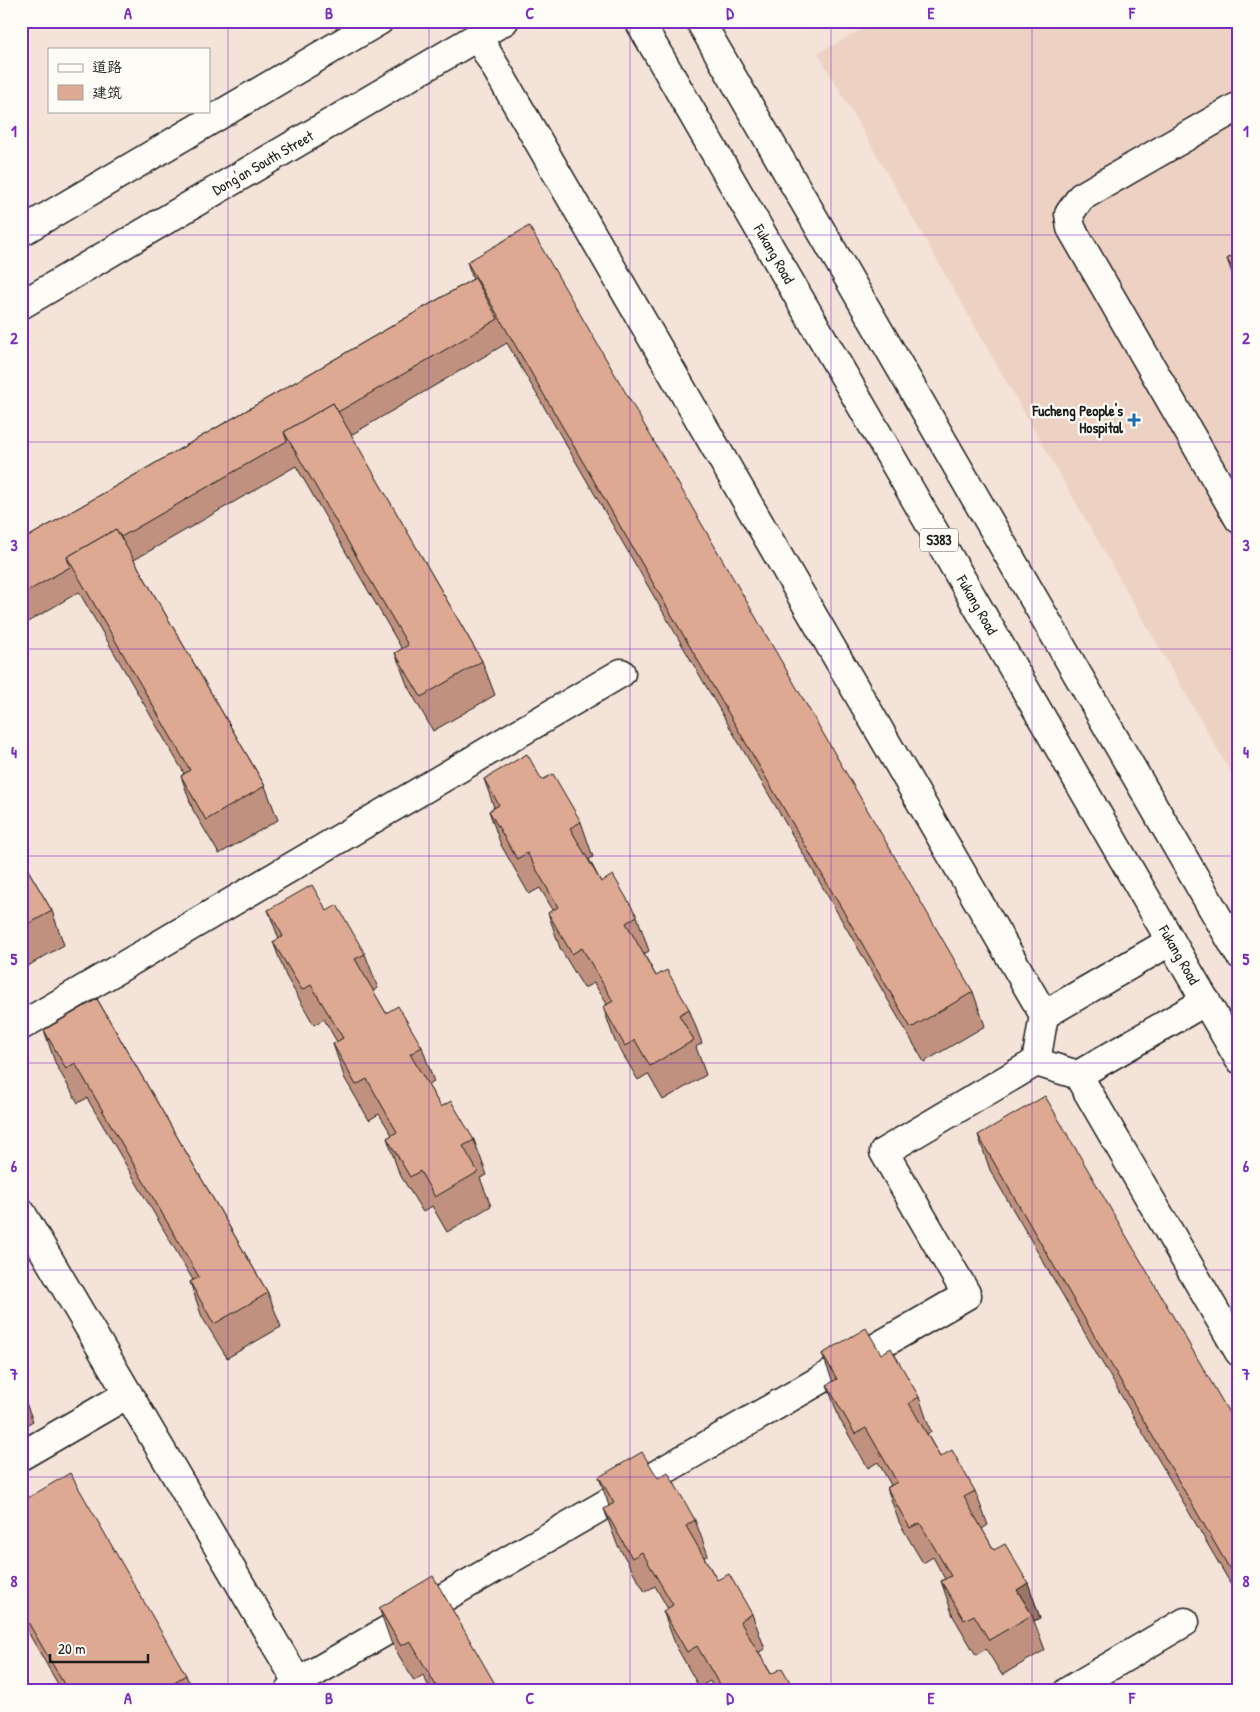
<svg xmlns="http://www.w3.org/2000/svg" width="1260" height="1712" font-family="'Patrick Hand','LXGW WenKai TC',sans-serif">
<rect width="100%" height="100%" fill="#f4e3d9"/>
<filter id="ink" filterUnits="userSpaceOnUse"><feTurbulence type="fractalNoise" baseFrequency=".02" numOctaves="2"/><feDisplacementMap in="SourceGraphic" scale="10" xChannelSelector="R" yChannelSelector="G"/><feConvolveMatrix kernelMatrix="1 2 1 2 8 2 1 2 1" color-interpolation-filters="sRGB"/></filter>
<g filter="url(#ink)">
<!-- built -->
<path fill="#edd2c4" d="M877 21H1239V787L818 53Z"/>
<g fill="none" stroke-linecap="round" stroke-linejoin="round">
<defs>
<g id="minor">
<path d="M478 37 1044 1015 1036 1062 1078 1075 1239 1352"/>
<path d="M1239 106 1081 197 1069 214 1071 228 1239 519"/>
<path d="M1044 1015 1171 941"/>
<path d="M21 1026 621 673"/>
<path d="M1078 1075 1206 1001"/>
<path d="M21 1212 303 1691"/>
<path d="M21 1456 128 1394"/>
<path d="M290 1691 298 1682 967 1295 884 1152 1036 1062"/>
<path d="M1068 1691 1185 1622"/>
</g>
<g id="major">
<path d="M639 21 1239 1059"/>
<path d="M700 21 1239 954"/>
<path d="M21 232 379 21"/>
<path d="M21 305 504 21"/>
</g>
</defs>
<!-- minor casing -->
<use href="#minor" stroke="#1c1c1c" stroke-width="31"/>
<!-- major casing -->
<use href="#major" stroke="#1c1c1c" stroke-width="31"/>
<!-- minor -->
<use href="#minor" stroke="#fdfcf7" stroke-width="28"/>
<!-- major -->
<use href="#major" stroke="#fdfcf7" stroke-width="28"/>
</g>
<!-- wall -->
<g fill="#bf917e" stroke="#1c1c1c">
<path d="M1239 252V288L1236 284 1227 259Z"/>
<path d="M467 262 973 992 985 1026 924 1062 507 343 351 435 482 661 495 695 433 731 408 687 395 653 402 649 296 466 134 560 265 786 278 820 219 854 193 810 181 776 184 773 79 592 21 626V541L473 279Z"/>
<path d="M484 779 542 780 581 822 593 857 589 859 601 882 637 916 649 951 644 954 656 976 689 1009 702 1043 696 1047 706 1075 663 1100 648 1074 638 1080 615 1041 603 1007 607 1004 594 983 584 988 560 948 548 913 553 910 540 888 529 894 501 845 489 811 494 807Z"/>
<path d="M21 858 52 911 64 945 21 970Z"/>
<path d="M268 910 327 911 365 954 378 988 373 991 386 1013 422 1047 434 1082 428 1085 441 1107 474 1140 487 1175 480 1178 491 1206 447 1232 432 1206 423 1212 399 1173 387 1138 392 1135 379 1114 369 1120 345 1079 333 1044 337 1042 324 1019 314 1025 286 976 273 942 279 939Z"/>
<path d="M97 999 268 1293 281 1327 227 1358 202 1317 190 1282 193 1280 87 1098 78 1103 56 1065 44 1030Z"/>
<path d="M978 1135 1239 1430V1598L990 1170Z"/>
<path d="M822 1354H881L919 1397 931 1432 927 1434 940 1457 975 1491 988 1525 982 1529 994 1550 1028 1583 1040 1618 1034 1621 1045 1650 1002 1675 986 1649 976 1655 953 1616 941 1581 945 1579 933 1557 923 1563 899 1522 887 1488 891 1485 878 1462 868 1468 840 1420 827 1385 833 1382Z"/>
<path d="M21 1390 33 1421 21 1428Z"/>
<path d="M599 1477 658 1478 695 1520 708 1555 704 1557 717 1580 752 1614 765 1649 759 1652 771 1674 795 1691H715L710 1681 699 1687 676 1646 663 1611 668 1609 655 1586 645 1592 617 1544 604 1509 609 1506Z"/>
<path d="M21 1502 186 1675 192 1691H62L21 1620Z"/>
<path d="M379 1608 499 1691H431L423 1675 414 1681 391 1642Z"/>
</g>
<!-- shaded-wall -->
<path fill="#9b7666" stroke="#1c1c1c" d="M1028 1583 1040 1618 1034 1621 1032 1615 1017 1590Z"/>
<!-- building -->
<g fill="#dea992" stroke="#1c1c1c">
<path d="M529 226 973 992 911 1028 467 262Z"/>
<path d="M1239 252V279L1227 259Z"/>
<path d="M475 278 498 319 338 412 333 403 284 432 287 441 121 537 116 529 67 557 70 567 21 595V541Z"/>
<path d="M333 403 482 661 421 697 395 653 408 645 284 432Z"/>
<path d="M116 529 265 786 206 820 181 776 190 770 67 557Z"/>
<path d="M527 754 542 780 553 774 581 822 570 828 601 882 613 875 637 916 626 923 656 976 667 970 689 1009 679 1015 694 1040 650 1066 635 1040 625 1046 603 1007 613 1001 582 948 572 954 548 913 558 907 527 853 517 859 489 811 499 805 484 779Z"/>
<path d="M21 858 52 911 21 928Z"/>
<path d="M312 885 327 911 337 905 365 954 355 959 386 1013 398 1006 422 1047 410 1054 441 1107 451 1101 474 1140 463 1146 478 1172 435 1197 420 1171 410 1177 387 1138 397 1132 367 1079 356 1085 333 1044 343 1038 311 985 302 990 273 942 283 936 268 910Z"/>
<path d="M97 999 268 1293 214 1324 190 1282 199 1277 75 1063 66 1069 44 1030Z"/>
<path d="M1045 1096 1239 1430V1585L978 1135Z"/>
<path d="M866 1328 881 1354 891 1348 919 1397 909 1403 940 1457 952 1450 975 1491 964 1497 994 1550 1005 1544 1028 1583 1017 1590 1032 1615 989 1640 974 1615 964 1620 941 1581 951 1576 920 1523 910 1528 887 1488 897 1482 866 1428 855 1434 827 1385 837 1379 822 1354Z"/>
<path d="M642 1452 658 1478 668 1472 695 1520 686 1526 717 1580 729 1574 752 1614 740 1621 771 1674 782 1668 795 1691H723L697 1646 687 1652 663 1611 673 1605 642 1552 632 1558 604 1509 614 1503 599 1477Z"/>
<path d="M70 1473 186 1675 159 1691H68L21 1610V1502Z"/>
<path d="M433 1576 499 1691H439L410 1641 401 1646 379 1608Z"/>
</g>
</g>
<!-- grid -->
<path fill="none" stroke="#7b2cbf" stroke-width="1" stroke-opacity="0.55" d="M228 21V1691M429 21V1691M630 21V1691M831 21V1691M1032 21V1691M21 235H1239M21 442H1239M21 649H1239M21 856H1239M21 1063H1239M21 1270H1239M21 1477H1239"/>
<!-- markers -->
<path fill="#1f6fb2" stroke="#fdfcf7" stroke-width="2" d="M1131.5 412.5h5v5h5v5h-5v5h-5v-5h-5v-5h5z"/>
<g text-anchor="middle" stroke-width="4.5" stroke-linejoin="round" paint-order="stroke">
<!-- shield labels -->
<rect fill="#fdfcf7" stroke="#605f5e" stroke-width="1" x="920" y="528.5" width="38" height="23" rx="4"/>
<g font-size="14" font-weight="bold" fill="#1c1c1c">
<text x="939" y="545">S383</text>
</g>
<!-- street labels -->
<g font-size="15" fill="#1c1c1c" stroke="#fdfcf7">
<text transform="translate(263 163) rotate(-30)" y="5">Dong'an South Street</text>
<text transform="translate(774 254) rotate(60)" y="5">Fukang Road</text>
<text transform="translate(977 605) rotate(60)" y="5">Fukang Road</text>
<text transform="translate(1179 955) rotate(60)" y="5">Fukang Road</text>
</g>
<!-- poi labels -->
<g font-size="15" font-weight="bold" fill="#1c1c1c" stroke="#fdfcf7" text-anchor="end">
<text x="1123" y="416">Fucheng People's<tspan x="1123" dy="17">Hospital</tspan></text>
</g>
</g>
<!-- margin -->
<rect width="1260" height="1712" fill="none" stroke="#fdfcf7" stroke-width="55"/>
<!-- legend -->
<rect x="48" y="48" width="162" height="65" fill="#fdfcf7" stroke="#a3a29f"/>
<rect x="58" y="64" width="25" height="8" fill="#fdfcf7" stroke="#a3a29f"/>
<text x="92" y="72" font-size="15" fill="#1c1c1c">道路</text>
<rect x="58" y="85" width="25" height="15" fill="#dea992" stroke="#a3a29f"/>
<text x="92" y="98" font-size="15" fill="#1c1c1c">建筑</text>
<!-- scale -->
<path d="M50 1654v8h98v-8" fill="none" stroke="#1c1c1c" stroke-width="2.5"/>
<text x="58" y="1654" font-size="15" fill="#1c1c1c" stroke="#fdfcf7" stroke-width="4" paint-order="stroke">20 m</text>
<rect x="28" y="28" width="1204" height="1656" fill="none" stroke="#7b2cbf" stroke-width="2"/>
<g font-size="16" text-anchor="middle" font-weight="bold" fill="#7b2cbf">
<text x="128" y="19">A</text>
<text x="329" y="19">B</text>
<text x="530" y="19">C</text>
<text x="730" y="19">D</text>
<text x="931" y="19">E</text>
<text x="1132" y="19">F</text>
<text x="14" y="137">1</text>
<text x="1246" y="137">1</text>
<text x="14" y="344">2</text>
<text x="1246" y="344">2</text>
<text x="14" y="551">3</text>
<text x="1246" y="551">3</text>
<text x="14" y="758">4</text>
<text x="1246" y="758">4</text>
<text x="14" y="965">5</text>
<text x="1246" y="965">5</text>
<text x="14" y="1172">6</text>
<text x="1246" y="1172">6</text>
<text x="14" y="1380">7</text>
<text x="1246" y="1380">7</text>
<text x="14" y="1587">8</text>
<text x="1246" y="1587">8</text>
<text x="128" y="1704">A</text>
<text x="329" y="1704">B</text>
<text x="530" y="1704">C</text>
<text x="730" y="1704">D</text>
<text x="931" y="1704">E</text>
<text x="1132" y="1704">F</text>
</g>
</svg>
